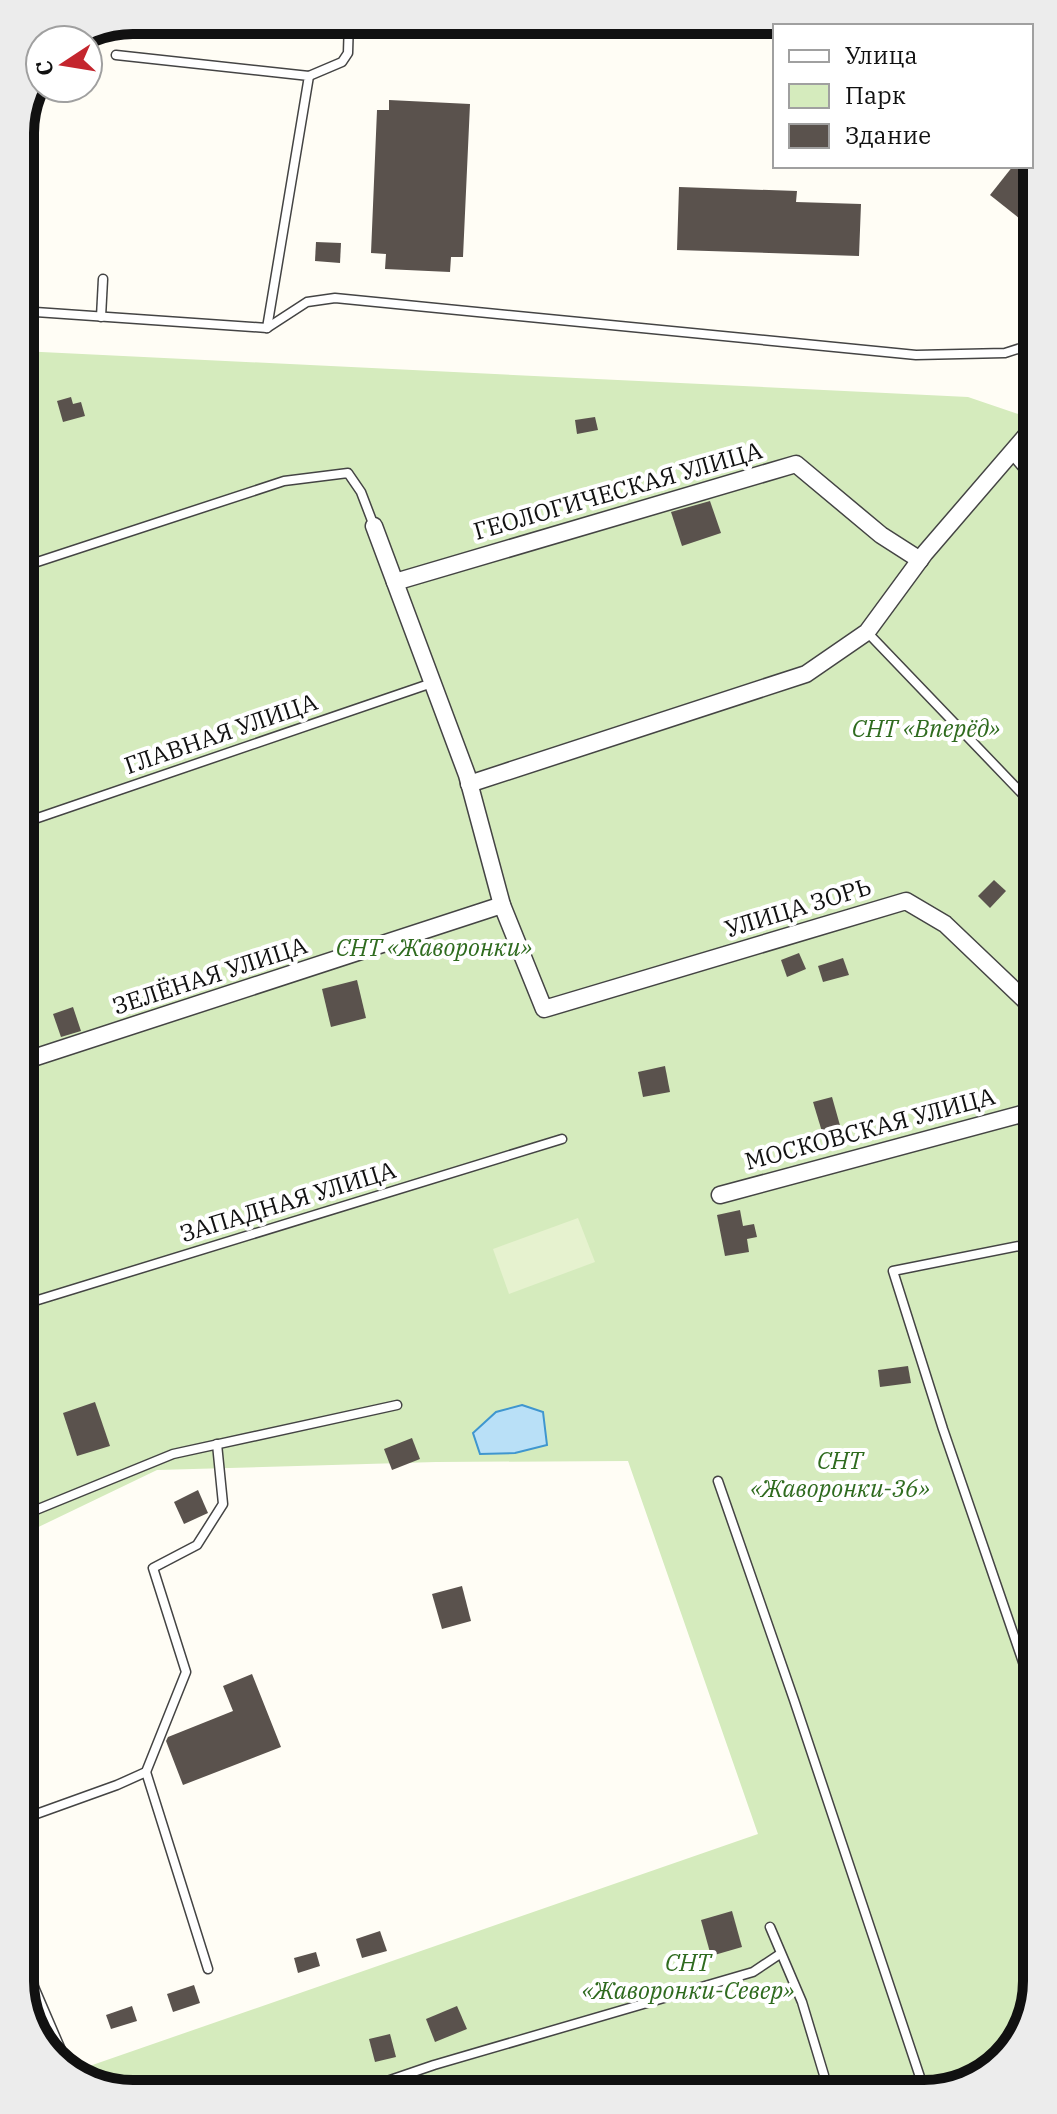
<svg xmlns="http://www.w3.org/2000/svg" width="1057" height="2114" font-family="'IBM Plex Serif',serif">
<rect width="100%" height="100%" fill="#fffdf5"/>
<!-- green -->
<path fill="#d5ebbd" d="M21 351 968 397 1030 418 1037 1982 1018 2044 967 2086 125 2094 81 2077 78 2070 758 1834 628 1461 436 1462 157 1470 26 1533Z"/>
<!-- pitch -->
<path fill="#e6f2cf" d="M578 1218 595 1262 509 1294 493 1249Z"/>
<!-- water -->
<path fill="#b9e0f7" stroke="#3f96cf" stroke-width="2" d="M522 1405 543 1412 547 1445 515 1453 480 1454 473 1433 496 1412Z"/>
<!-- building -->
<g fill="#5a524d">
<path d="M389 100 470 104 463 257H451L450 272 385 269 386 254 371 253 377 110H389Z"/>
<path d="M1013 166H1016L1029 176V226L990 195Z"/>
<path d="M679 187 797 191 796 202 861 204 859 256 677 250Z"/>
<path d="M316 242 341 243 340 263 315 261Z"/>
<path d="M71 397 73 404 81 402 85 416 63 422 57 401Z"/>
<path d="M595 417 598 430 577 434 575 420Z"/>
<path d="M710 501 721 533 682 546 671 512Z"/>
<path d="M994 880 1006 891 990 908 978 896Z"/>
<path d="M799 953 806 969 787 977 781 960Z"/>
<path d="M843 958 849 975 823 982 818 966Z"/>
<path d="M357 980 366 1018 331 1027 322 989Z"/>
<path d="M73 1007 81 1031 61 1037 53 1014Z"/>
<path d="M665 1066 670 1092 643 1097 638 1072Z"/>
<path d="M832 1097 841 1129 823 1135 813 1102Z"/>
<path d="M740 1210 743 1226 754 1224 757 1237 747 1239 749 1252 725 1256 717 1215Z"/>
<path d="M908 1366 911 1383 880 1387 878 1370Z"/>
<path d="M95 1402 110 1446 77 1456 63 1413Z"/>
<path d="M412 1438 420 1459 392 1470 384 1449Z"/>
<path d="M198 1490 208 1513 184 1524 174 1502Z"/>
<path d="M462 1586 471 1621 442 1629 432 1594Z"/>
<path d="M252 1674 281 1747 183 1785 166 1741 168 1737 233 1711 223 1686Z"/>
<path d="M732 1911 742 1947 711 1956 701 1920Z"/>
<path d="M380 1931 387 1951 362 1958 356 1939Z"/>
<path d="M316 1952 320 1966 298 1973 294 1958Z"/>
<path d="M194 1985 200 2003 173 2012 167 1994Z"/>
<path d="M132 2006 137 2021 111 2029 106 2015Z"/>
<path d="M457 2006 467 2029 435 2042 426 2019Z"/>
<path d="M390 2034 396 2057 375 2062 369 2039Z"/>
</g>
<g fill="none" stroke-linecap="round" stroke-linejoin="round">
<defs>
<g id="service">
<path d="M309 76 342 62 348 53 349 20"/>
<path d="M21 311 267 328 309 76 116 55"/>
<path d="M101 317 103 279"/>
<path d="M267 328 307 302 335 298 916 355 1005 353 1030 345"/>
<path d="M1011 454 1030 476"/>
<path d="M22 567 284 481 348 473 361 492 374 526"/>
<path d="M867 632 1032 804"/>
<path d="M23 823 432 683"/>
<path d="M1017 992 1033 973"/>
<path d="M1034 1243 893 1271 943 1429 1036 1700"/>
<path d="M25 1304 562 1139"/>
<path d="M718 1481 794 1700 923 2086"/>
<path d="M26 1514 173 1454 397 1405"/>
<path d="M28 1817 117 1785 146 1772"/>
<path d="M770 1927 802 2002 824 2075 821 2087"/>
<path d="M208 1969 146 1772 186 1672 153 1568 197 1545 223 1504 217 1444"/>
<path d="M28 1973 71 2073"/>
<path d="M355 2092 434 2065 753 1972 780 1954"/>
</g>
<g id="minor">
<path d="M374 526 467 775 502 905 544 1009 906 901 945 924 1033 1008"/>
<path d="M395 582 796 464 881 535 920 560"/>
<path d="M469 784 806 674 867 632 925 553 1030 431"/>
<path d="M24 1061 502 905"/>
<path d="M720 1195 1033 1111"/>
</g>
</defs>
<!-- service casing -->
<use href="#service" stroke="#444" stroke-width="11"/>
<!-- minor casing -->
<use href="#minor" stroke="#444" stroke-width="19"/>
<!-- service -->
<use href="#service" stroke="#fff" stroke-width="8"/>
<!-- minor -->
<use href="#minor" stroke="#fff" stroke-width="16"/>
</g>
<g text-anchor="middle" stroke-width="8" stroke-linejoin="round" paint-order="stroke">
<!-- street labels -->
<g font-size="24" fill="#111" stroke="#fff">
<text transform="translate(618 491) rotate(-16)" y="8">ГЕОЛОГИЧЕСКАЯ УЛИЦА</text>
<text transform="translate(221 734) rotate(-19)" y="8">ГЛАВНАЯ УЛИЦА</text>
<text transform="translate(798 908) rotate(-17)" y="8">УЛИЦА ЗОРЬ</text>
<text transform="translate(210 976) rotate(-18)" y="8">ЗЕЛЁНАЯ УЛИЦА</text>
<text transform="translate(870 1129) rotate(-15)" y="8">МОСКОВСКАЯ УЛИЦА</text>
<text transform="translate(288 1202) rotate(-17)" y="8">ЗАПАДНАЯ УЛИЦА</text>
</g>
<!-- park labels -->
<g font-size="24" font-style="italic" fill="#2f6b1f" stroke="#fff">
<text x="926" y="737">СНТ «Вперёд»</text>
<text x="434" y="956">СНТ «Жаворонки»</text>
<text x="840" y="1469">СНТ<tspan x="840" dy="28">«Жаворонки-36»</tspan></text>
<text x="688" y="1971">СНТ<tspan x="688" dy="28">«Жаворонки-Север»</tspan></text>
</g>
</g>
<!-- crop -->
<path d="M0 0H1057V2114H0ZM133 34H924A99 99 0 0 1 1023 133V1981A99 99 0 0 1 924 2080H133A99 99 0 0 1 34 1981V133A99 99 0 0 1 133 34Z" fill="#ececec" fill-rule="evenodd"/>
<path fill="none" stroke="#111" stroke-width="10" d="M133 34H924A99 99 0 0 1 1023 133V1981A99 99 0 0 1 924 2080H133A99 99 0 0 1 34 1981V133A99 99 0 0 1 133 34Z"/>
<!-- legend -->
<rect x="773" y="24" width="260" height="144" fill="#ffffff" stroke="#a0a0a0" stroke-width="2"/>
<rect x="789" y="50" width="40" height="12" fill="#ffffff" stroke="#a0a0a0" stroke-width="2"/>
<text x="845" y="64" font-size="24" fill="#111111">Улица</text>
<rect x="789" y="84" width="40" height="24" fill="#d5ebbd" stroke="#a0a0a0" stroke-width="2"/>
<text x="845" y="104" font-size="24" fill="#111111">Парк</text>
<rect x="789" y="124" width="40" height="24" fill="#5a524d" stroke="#a0a0a0" stroke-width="2"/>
<text x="845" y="144" font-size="24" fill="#111111">Здание</text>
<!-- north arrow -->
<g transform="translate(64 64) rotate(258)"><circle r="38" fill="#ffffff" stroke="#a0a0a0" stroke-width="2"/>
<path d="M0-6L14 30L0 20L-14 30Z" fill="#c4262e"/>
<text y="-12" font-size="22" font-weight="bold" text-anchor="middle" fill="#111111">С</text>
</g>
</svg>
